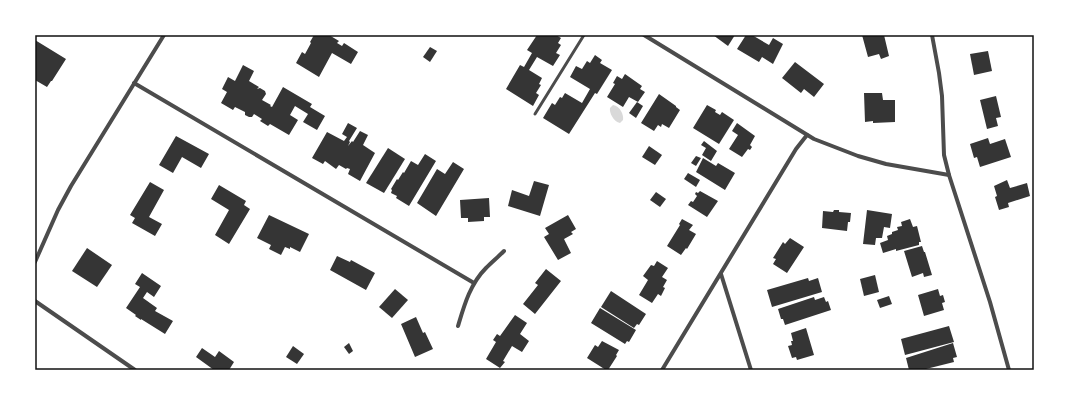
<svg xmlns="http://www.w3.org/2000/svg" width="1069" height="405" font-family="Roboto,sans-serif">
<rect width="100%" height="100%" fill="#fff"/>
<!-- water -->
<path fill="#d9d9d9" d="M613 105C620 106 624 115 623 120L620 123C614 122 609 113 610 108Z"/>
<!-- building -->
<g fill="#353535">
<path d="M314 35H329L339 41 337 43 342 46 344 43 358 52 351 64 332 53 319 77 296 63 302 52 305 54 311 43 310 42Z"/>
<path d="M537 35H556L561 38 558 43 561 45 556 53 560 55 553 66 537 57 529 70 542 78 539 84 541 85 536 93 539 95 533 106 506 89 520 65 524 67 532 53 527 50Z"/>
<path d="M713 35H735L728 46Z"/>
<path d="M746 35H752L769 45 773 38 783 44 773 64 762 57 759 62 737 49Z"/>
<path d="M862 35H884L889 56 881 59 879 54 868 57Z"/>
<path d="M35 40 66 59 52 81H51L47 87 35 80Z"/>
<path d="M430 47 437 51 430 62 423 57Z"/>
<path d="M988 51 992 71 974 75 970 54Z"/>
<path d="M595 55 602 60 600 63 612 70 597 94 595 93 569 134 543 118 552 103 555 105 560 97 562 98 565 93 582 103 590 89 570 77 576 66 582 69 587 61 590 63Z"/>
<path d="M795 62 824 84 814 97 804 89 801 93 782 78Z"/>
<path d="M243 65 254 71 249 81 259 87 257 89 260 88 265 91 266 94 262 100 271 105 270 106 272 107 283 87 312 104 310 107 325 116 317 130 303 122 308 114 295 106 290 115 298 120 289 135 270 124 268 126 260 121 262 119 254 114 252 117H249L245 115V112L235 107 233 110 221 103 227 92 222 89 228 77 235 81Z"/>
<path d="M625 74 642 86 640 89 645 92 638 102 629 97 623 107 607 97 615 84 613 83 617 76 622 79Z"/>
<path d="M864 93H882L883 100H895V122L873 123V121L865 122Z"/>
<path d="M659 94 676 106V107L680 110 669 128 662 124 661 127 658 125 654 131 641 123Z"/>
<path d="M996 96 1001 117 996 118 998 126 987 129 980 100Z"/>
<path d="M637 102 643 106 636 118 629 113Z"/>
<path d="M707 105 716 110 715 112 720 115 722 112 734 120 719 144 693 128Z"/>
<path d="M348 123 357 128 349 141 350 142 348 146 352 141 353 142 360 131 368 135 363 145 375 153 360 181 348 174 350 169 347 168 346 169 339 165 336 169 325 161 323 164 312 158 327 132 344 141 347 137 342 134Z"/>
<path d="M737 123 755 136 750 145 752 147 750 150 748 149 742 157 729 149 738 135 732 131Z"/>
<path d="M176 136 209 154 201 168 182 157 173 173 159 165Z"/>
<path d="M988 138 990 144 1005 139 1011 157 980 167 977 157 974 158 970 144Z"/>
<path d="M704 141 717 151 711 161 702 155 706 148 701 145Z"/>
<path d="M649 146 662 155 655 165 642 157Z"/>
<path d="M388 148 405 159 384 193 366 183Z"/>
<path d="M425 154 436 161 409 206 396 198 397 196 391 193 392 190 391 189 397 179 398 180 403 172 404 173 411 161 418 165Z"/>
<path d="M696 156 701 158 696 166 691 163Z"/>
<path d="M703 158 716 166 718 163 735 173 725 190 696 172Z"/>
<path d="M453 162 464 169 436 216 417 203 437 169 445 174Z"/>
<path d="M688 173 700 180 696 187 684 179Z"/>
<path d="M1007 180 1010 188 1027 183 1030 196 1008 203 1009 207 999 210 995 197 997 196 994 186Z"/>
<path d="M534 181 549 185 540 216 508 206 512 190 529 196Z"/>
<path d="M150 182 164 190 149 217 162 224 155 236 132 223 135 218 130 215Z"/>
<path d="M219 185 246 201 244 205 250 209 229 244 215 235 229 210 211 199Z"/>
<path d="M700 191 718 201 707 217 688 205 691 201 693 202 697 196 695 194 696 192 698 193Z"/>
<path d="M656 192 666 199 660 207 650 200Z"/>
<path d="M489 198 490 217H484V221L468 222V218H461L460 200Z"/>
<path d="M834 210H839V212L851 213 850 222H848L847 231 822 228 823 211 833 212Z"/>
<path d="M867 210 892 214 890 228 884 227 882 238H876L875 245 863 244Z"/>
<path d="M269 215 309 234 300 252 290 247V249L285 247 281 255 269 249 271 245 257 238Z"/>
<path d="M568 215 576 229 571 232 573 234 564 239 571 253 558 260 544 237 549 234 545 228Z"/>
<path d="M682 219 693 225 689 230 696 234 687 249 686 248 681 255 667 246 680 225 679 224Z"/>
<path d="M910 219 913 227 917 226 921 242H919V245L896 251V249L883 253 880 243 888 240 887 236 892 234V232L898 230 897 227 902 226 901 222Z"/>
<path d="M790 238 804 247 787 273 773 264 776 259 773 258 783 242 785 244Z"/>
<path d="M922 246 924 252H925L932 275 924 277 923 273 912 277 904 251Z"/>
<path d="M87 248 112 265 97 287 72 271Z"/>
<path d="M337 256 350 262 351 260 375 273 366 290 330 270Z"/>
<path d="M657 261 668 268 662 277 667 280 663 287 665 288 661 296 658 294 652 303 639 295 648 280 643 276 651 265 654 266Z"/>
<path d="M546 269 561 281 535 314 523 304 538 285 535 283Z"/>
<path d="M142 273 161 286 154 297 147 292 143 298 157 308 155 311 173 321 165 334 141 319V320L135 316 136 315 126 308 140 287 135 284Z"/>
<path d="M875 275 879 292 864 296 860 279Z"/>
<path d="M808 278 809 281 818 278 822 292 772 307 767 290Z"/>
<path d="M395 289 408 300 392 318 379 307Z"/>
<path d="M938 289 940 296 943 295 945 302 942 303 944 310 924 316 918 295Z"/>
<path d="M611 291 646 314 639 325 637 324 634 328 601 307Z"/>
<path d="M889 296 892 304 880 308 877 300Z"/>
<path d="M814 297 815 300 824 297 826 302 828 301 831 310 785 325 783 319H781L778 309Z"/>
<path d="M600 308 636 330 629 342 627 341 625 344 591 323Z"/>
<path d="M515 315 527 323 520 334 529 341 522 352 512 346 503 361 505 362 500 368 486 359 496 342 493 340 497 334 500 336Z"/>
<path d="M416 317 423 333 425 332 433 349 415 357 401 324Z"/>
<path d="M949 326 954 342 905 355 901 339Z"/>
<path d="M806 328 814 355 797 360 796 357 792 358 788 346 792 345 791 341H793L791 333Z"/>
<path d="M602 341 619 350 616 355 617 356 608 370H606L587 358 595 345 598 347Z"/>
<path d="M349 343 353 351 349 354 344 347Z"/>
<path d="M953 343 957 357 953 358 954 362 922 370H909L906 358Z"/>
<path d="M293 346 304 354 297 364 286 357Z"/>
<path d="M202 348 215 357 219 351 234 362 229 370H214L196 357Z"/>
</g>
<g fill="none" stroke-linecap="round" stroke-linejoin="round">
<!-- service -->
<path stroke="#4c4c4c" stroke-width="3" d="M535 114 584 35"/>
<!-- minor -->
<g stroke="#4c4c4c" stroke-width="4">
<path d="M644 35 814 139 858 156 886 164 949 175"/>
<path d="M932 35 939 73 942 96 944 155 949 175 990 302 1009 370"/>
<path d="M134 83 474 283"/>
<path d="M35 262 58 210 71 186 164 35"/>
<path d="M721 274 751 370"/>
<path d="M35 301 135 370"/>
<path d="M458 326C464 306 470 284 486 268 492 262 498 257 504 251"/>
<path d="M662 370 796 149 807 135"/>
</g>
</g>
<!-- border -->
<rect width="1069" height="405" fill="none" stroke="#ffffff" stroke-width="72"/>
<rect x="36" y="36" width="997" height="333" fill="none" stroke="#111" stroke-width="1.5"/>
</svg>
